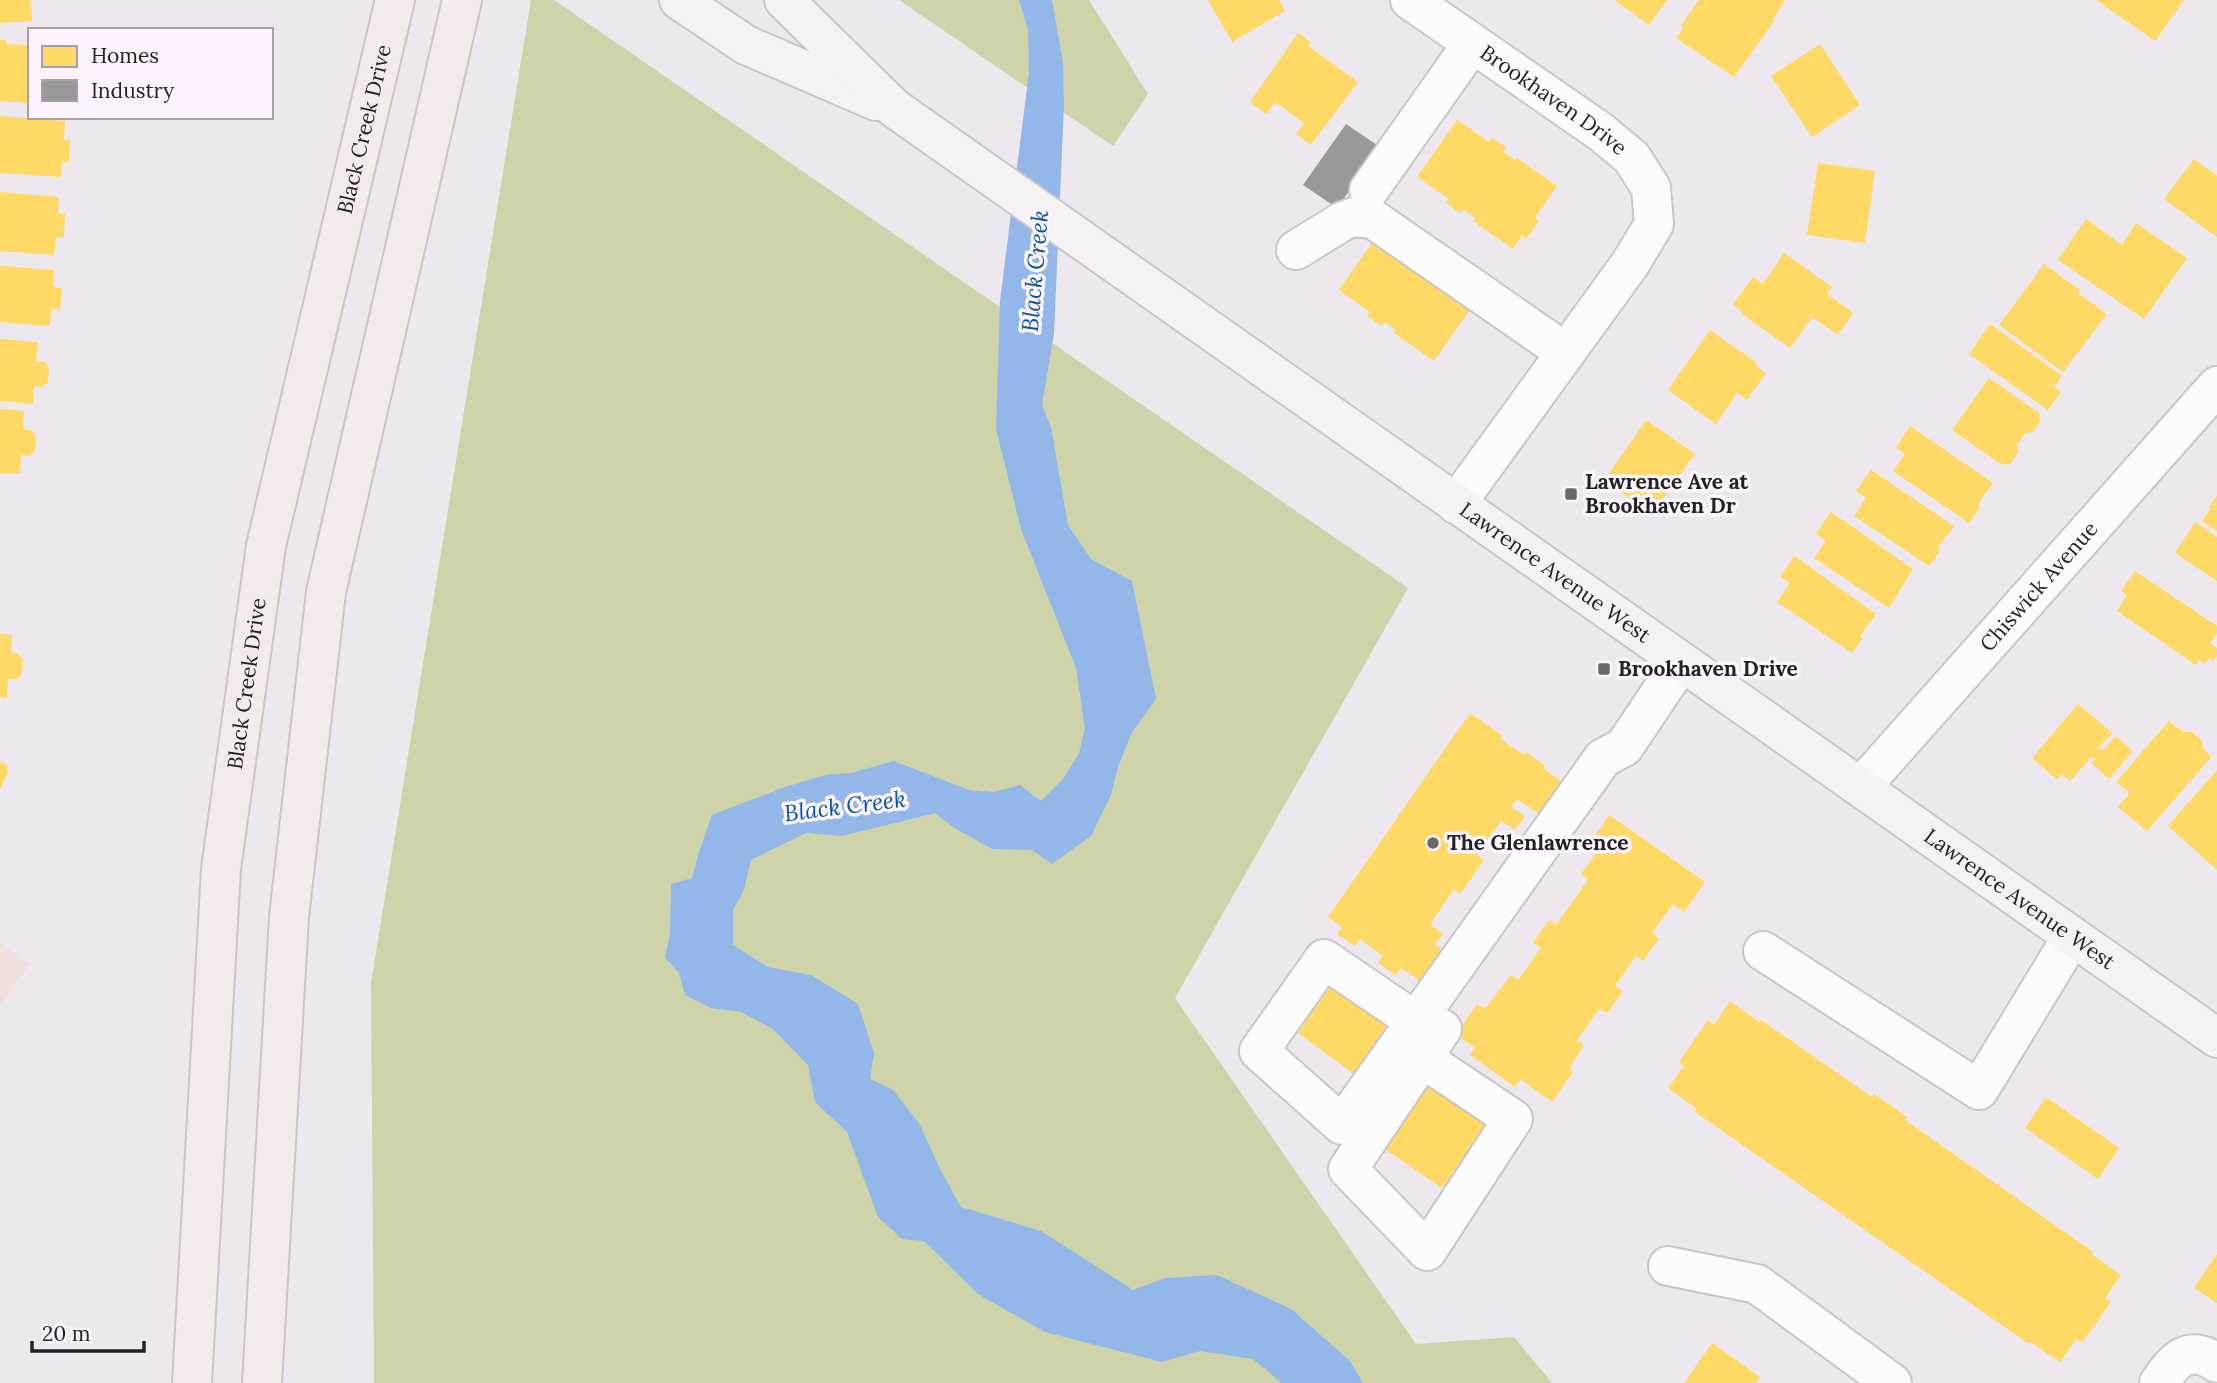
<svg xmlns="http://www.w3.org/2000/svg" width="2217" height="1383" font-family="Lora,serif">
<rect width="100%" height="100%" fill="#ede8ee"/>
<!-- education -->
<path fill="#efe0dd" d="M0 943 30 964 0 1006Z"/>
<!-- green -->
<g fill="#cfd3aa">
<path d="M531 0H554L1408 588 1175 998 1416 1344 1514 1337 1552 1383H374L371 983Z"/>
<path d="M899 0H1089L1148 94 1113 146Z"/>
</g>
<!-- water -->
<path fill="#93b7e8" d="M1019 0H1052L1063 63 1064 105 1054 334 1042 405 1051 427 1068 525 1091 559 1132 581 1156 699 1131 734 1118 767 1111 795 1091 836 1052 864 1032 850 992 849 953 827 935 813 842 836 806 833 751 860 744 890 733 910V945L768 967 811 975 858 1004 874 1053 870 1079 892 1089 919 1123 940 1169 961 1207 1041 1231 1133 1290 1165 1278 1217 1275 1291 1309 1350 1361 1363 1383H1282L1253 1359 1200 1351 1162 1362 1045 1332 978 1294 924 1241 902 1239 878 1217 847 1132 815 1102 808 1065 773 1029 741 1012 711 1008 685 995 679 973 665 958 670 934 671 884 692 878 699 852 712 815 782 788 825 775 851 773 894 761 969 790 994 792 1020 785 1041 801 1063 779 1079 753 1085 728 1076 668 1021 529 996 429 1000 301 1029 72 1028 30Z"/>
<!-- homes -->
<g fill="#ffd966">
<path d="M0 0H30L32 21 0 23Z"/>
<path d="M1208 0H1279L1285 11 1232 42Z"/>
<path d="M1614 0H1667L1649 25Z"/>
<path d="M1699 0H1785L1773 19 1775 20 1734 77 1676 38 1683 28 1681 26Z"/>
<path d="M2096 0H2184L2155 41Z"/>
<path d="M1298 33 1311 42 1308 46 1358 82 1311 145 1296 134 1304 123 1275 102 1266 114 1250 102Z"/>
<path d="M0 40H6V44L30 45V103L0 101Z"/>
<path d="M1820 44 1860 105 1812 137 1771 76Z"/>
<path d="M0 116 65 121 64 140H70L69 161H62L61 177 0 173Z"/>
<path d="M1457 120 1489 142 1492 138 1507 148 1503 152 1515 160 1517 158 1557 186 1535 218 1539 221 1526 239 1522 235 1513 249 1473 221 1475 218 1463 209 1460 213 1446 203 1449 199 1417 177Z"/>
<path d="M2194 159 2217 176V237L2164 199Z"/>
<path d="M1818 163 1875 171 1865 243 1807 235Z"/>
<path d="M0 192 59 197 58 214H65L64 238 56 237 54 255 0 251Z"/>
<path d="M2086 219 2122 245 2136 223 2187 258 2144 319 2058 260Z"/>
<path d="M1379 233 1478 298 1434 361 1394 333 1396 330 1385 322 1382 326 1367 316 1370 312 1339 290Z"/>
<path d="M1784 253 1832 287 1827 294 1853 313 1838 335 1812 317 1790 348 1742 314 1743 312 1733 305 1753 277 1763 284Z"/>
<path d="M2044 264 2080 290 2078 293 2107 314 2063 372 1999 325Z"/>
<path d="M0 266 54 270 53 287 62 288 60 310 51 309 50 326 0 322Z"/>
<path d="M1990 324 2062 376 2054 387 2061 392 2048 410 1969 354Z"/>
<path d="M1710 330 1757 363 1756 366 1766 373 1747 400 1737 393 1716 424 1668 390Z"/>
<path d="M0 339 38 342 36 361H44L49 367 48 381 42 387 34 386 33 404 0 401Z"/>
<path d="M1989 378 2039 413 2040 422 2032 432 2025 433 2017 445 2018 453 2011 463 2002 465 1952 430Z"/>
<path d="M0 409 24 411 23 429 31 430 36 436 35 450 29 456 21 455 20 474 0 473Z"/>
<path d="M1646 420 1695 454 1652 514 1604 481Z"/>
<path d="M1910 426 1993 483 1978 504 1980 507 1969 523 1893 471 1905 454 1896 448Z"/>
<path d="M1871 470 1954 526 1937 549 1940 551 1929 566 1854 516 1866 498 1856 491Z"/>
<path d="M2217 495V531L2202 521 2211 508 2209 507Z"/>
<path d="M1831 512 1913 569 1889 608 1814 558 1826 541 1816 534Z"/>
<path d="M2195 522 2217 537V581L2175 553Z"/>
<path d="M1794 556 1876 614 1860 636 1863 638 1852 653 1777 602 1790 583 1780 577Z"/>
<path d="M2135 571 2217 626V633L2210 643 2217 648V656L2213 661 2209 658 2205 664 2199 660 2196 665 2117 611 2127 595 2121 591Z"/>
<path d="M0 634 12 635 11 653 18 654 23 660 22 674 17 679H8L7 698 0 697Z"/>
<path d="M2078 704 2112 733 2098 748 2102 751 2116 736 2133 751 2109 779 2091 763 2095 759 2091 757 2070 781 2062 774 2057 780 2032 758Z"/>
<path d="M1470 713 1503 736 1500 739 1524 755 1526 752 1545 766 1543 768 1566 785 1544 817 1517 799 1511 807 1525 816 1515 830 1501 821 1477 855 1484 860 1460 894 1454 889 1430 924 1443 934 1435 944 1448 953 1426 985 1401 968 1395 975 1378 963 1383 956 1360 939 1355 946 1337 934 1342 927 1328 917Z"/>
<path d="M2169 721 2183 732H2192L2202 741 2203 748 2211 757 2147 831 2118 807 2130 793 2116 782Z"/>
<path d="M0 761 6 764 8 772 0 789Z"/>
<path d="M2217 770V870L2168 826Z"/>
<path d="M1609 815 1705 882 1684 912 1673 904 1652 933 1659 938 1643 961 1636 956 1615 986 1623 991 1607 1013 1599 1009 1577 1040 1584 1045 1569 1068 1573 1072 1552 1102 1520 1079 1515 1087 1470 1055 1475 1048 1456 1035 1477 1004 1485 1009 1511 975 1518 980 1541 948 1533 943 1549 920 1556 925 1588 880 1581 874 1597 852 1588 846Z"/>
<path d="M1337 976 1398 1018 1358 1077 1298 1033Z"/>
<path d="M1730 1001 1759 1022 1761 1020 1872 1097 1874 1094 1907 1117 1905 1120 2093 1252 2091 1254 2121 1275 2105 1298 2111 1302 2082 1343 2076 1339 2060 1362 2030 1342 2029 1344 1695 1112 1697 1109 1668 1088 1684 1066 1679 1062 1708 1020 1714 1025Z"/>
<path d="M1429 1067 1494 1112 1442 1188 1376 1143Z"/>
<path d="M2046 1097 2119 1148 2098 1179 2025 1128Z"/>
<path d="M2217 1254V1303L2194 1288Z"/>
<path d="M1712 1343 1760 1377 1756 1383H1684Z"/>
</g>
<!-- industry -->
<path fill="#999" d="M1346 124 1380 147 1337 208 1303 185Z"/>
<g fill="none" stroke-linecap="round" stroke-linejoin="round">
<defs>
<g id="minor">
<path id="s1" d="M1410 0 1601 132 1632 158 1651 188 1654 224 1630 264 1456 504"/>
<path d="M1369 190 1472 44"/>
<path d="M1296 250 1343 221 1354 217 1373 219 1565 352"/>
<path id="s2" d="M1861 787 2217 386"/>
<path d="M1763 951 1979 1090 2072 937"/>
<path d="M1415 1021 1324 959 1259 1051 1342 1125 1603 758 1624 747 1681 662"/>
<path d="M1422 1058 1513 1119 1427 1251 1348 1169 1442 1029"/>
<path d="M1668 1266 1757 1284 1892 1383"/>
<path d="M2159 1383C2175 1359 2189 1344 2217 1363"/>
</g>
<g id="major">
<path d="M679 0 746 45 876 101"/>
<path id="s3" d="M784 0 894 108 2217 1038"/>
</g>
<g id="highway">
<path id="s4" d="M192 1383 221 869 266 546 395 0"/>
<path d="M262 1383 289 917 326 592 462 0"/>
</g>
</defs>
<!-- minor casing -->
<use href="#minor" stroke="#c9c5c9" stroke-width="42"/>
<!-- major casing -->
<use href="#major" stroke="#c9c6c9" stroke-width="42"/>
<!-- highway casing -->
<use href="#highway" stroke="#c9c6c9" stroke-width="42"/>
<!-- minor -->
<use href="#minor" stroke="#fcfcfc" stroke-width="38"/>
<!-- major -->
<use href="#major" stroke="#f6f1f2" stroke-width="38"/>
<!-- highway -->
<use href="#highway" stroke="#f3ebeb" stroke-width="38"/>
</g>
<!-- markers -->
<g fill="#6a676b" stroke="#fcf3fe" stroke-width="2.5">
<rect x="1564" y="487" width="14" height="14" rx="3.5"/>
<rect x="1597" y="662" width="14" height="14" rx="3.5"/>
<circle cx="1433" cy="843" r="7"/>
</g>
<g text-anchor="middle" stroke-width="7" stroke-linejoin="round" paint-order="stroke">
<!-- street labels -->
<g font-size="21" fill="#242125" stroke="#fcf3fe">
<text dy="7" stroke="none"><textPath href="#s1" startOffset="175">Brookhaven Drive</textPath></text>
<text dy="7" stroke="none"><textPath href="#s4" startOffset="1269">Black Creek Drive</textPath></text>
<text dy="7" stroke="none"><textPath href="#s3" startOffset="962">Lawrence Avenue West</textPath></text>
<text dy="7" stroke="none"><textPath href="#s2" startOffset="268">Chiswick Avenue</textPath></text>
<text dy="7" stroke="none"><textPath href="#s4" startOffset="702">Black Creek Drive</textPath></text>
<text dy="7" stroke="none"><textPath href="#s3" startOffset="1530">Lawrence Avenue West</textPath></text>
</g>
<!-- poi labels -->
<g font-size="21" font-weight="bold" fill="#242125" stroke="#fcf3fe" text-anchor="start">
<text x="1585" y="489">Lawrence Ave at<tspan x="1585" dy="24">Brookhaven Dr</tspan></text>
<text x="1618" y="676">Brookhaven Drive</text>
<text x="1447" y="850">The Glenlawrence</text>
</g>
<!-- water labels -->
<g font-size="23" font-style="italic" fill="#0556a4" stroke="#fcf3fe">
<text transform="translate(1035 271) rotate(-85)" y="8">Black Creek</text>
<text transform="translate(845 806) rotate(-7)" y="8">Black Creek</text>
</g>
</g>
<!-- legend -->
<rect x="28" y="28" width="245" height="91" fill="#fcf3fe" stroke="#a69fa7" stroke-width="2"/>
<rect x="42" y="46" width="35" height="21" fill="#ffd966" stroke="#a69fa7" stroke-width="2"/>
<text x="91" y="63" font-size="21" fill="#242125">Homes</text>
<rect x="42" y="80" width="35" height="21" fill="#999999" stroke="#a69fa7" stroke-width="2"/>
<text x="91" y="98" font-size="21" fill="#242125">Industry</text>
<!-- scale -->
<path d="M32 1341v10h112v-10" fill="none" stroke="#242125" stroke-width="3.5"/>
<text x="42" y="1341" font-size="21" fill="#242125" stroke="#fcf3fe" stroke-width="5" paint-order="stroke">20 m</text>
</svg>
